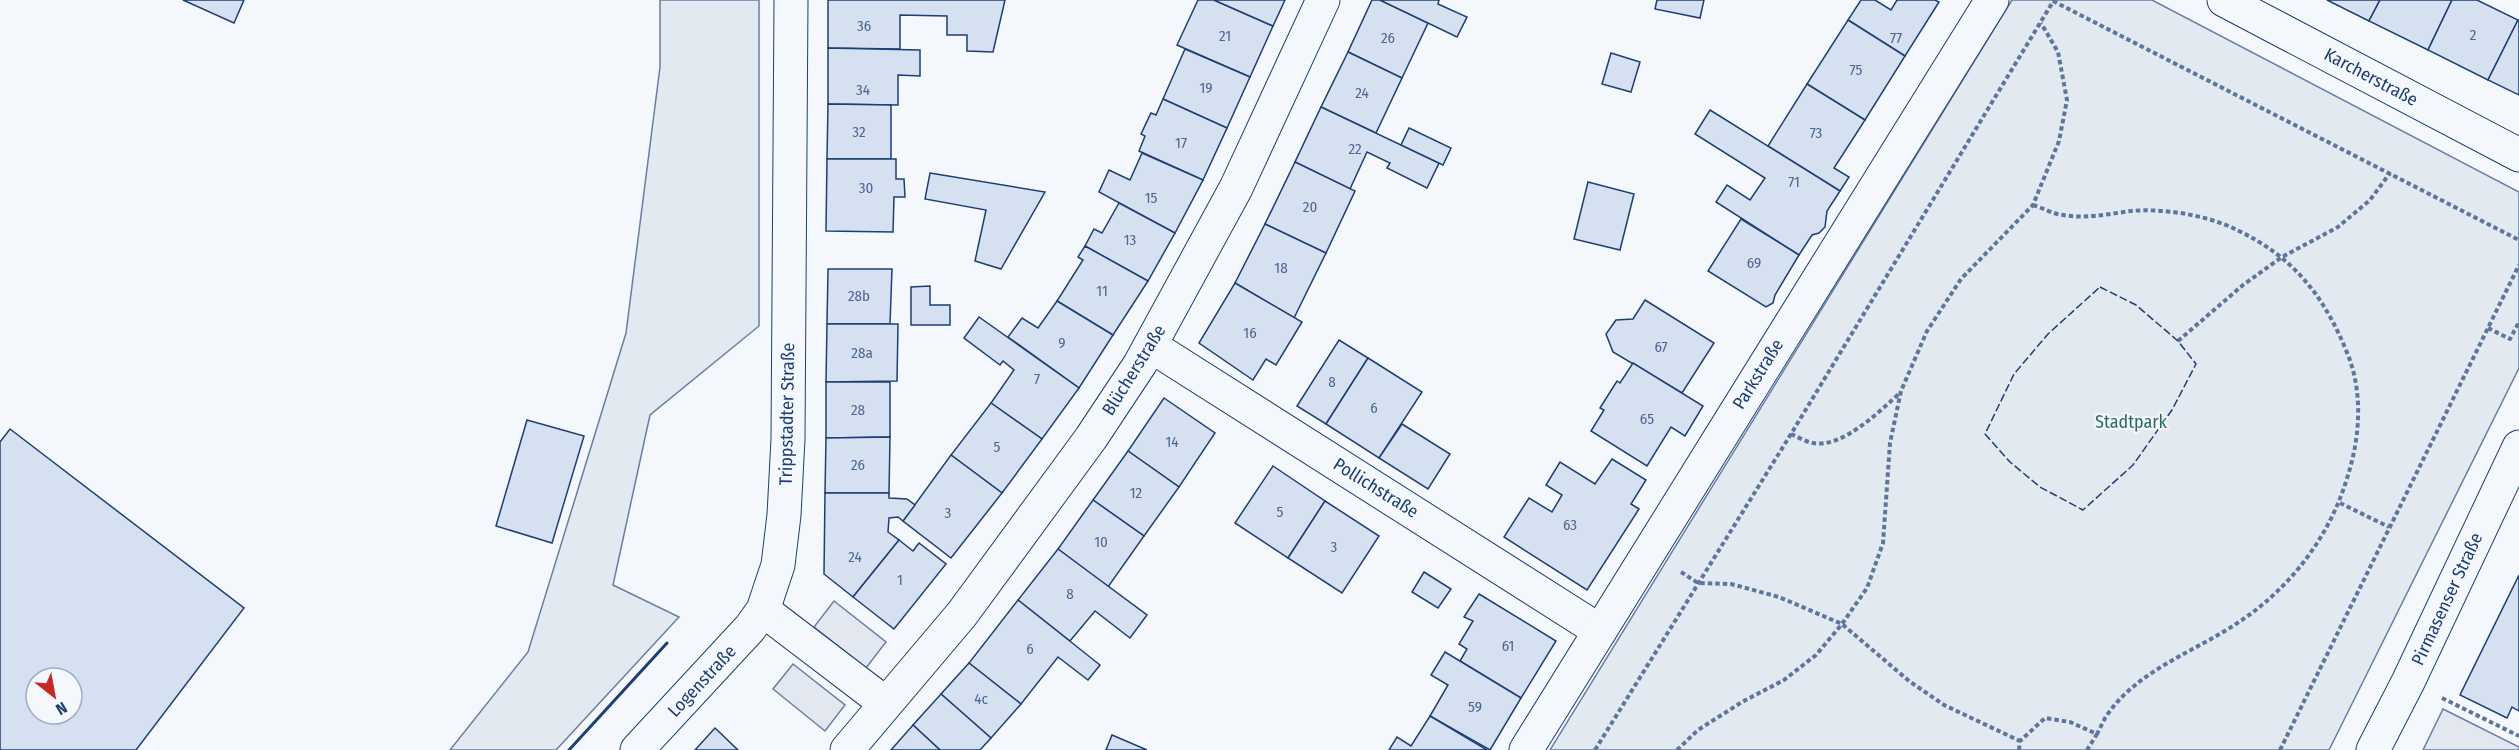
<svg xmlns="http://www.w3.org/2000/svg" width="2519" height="750" font-family="'Fira Sans Condensed',sans-serif">
<rect width="100%" height="100%" fill="#f4f7fb"/>
<!-- green -->
<g fill="#e3e9f0" stroke="#687fa3" stroke-width="1.5">
<path d="M660 0H759V326L650 415 613 585 679 617 556 750H450L528 652 626 333 660 67Z"/>
<path d="M2012 0H2152L2519 192V368L2329 750H1550Z"/>
</g>
<!-- parking -->
<g fill="#e3e8f0" stroke="#687fa3" stroke-width="1.5">
<path d="M834 601 886 642 866 668 814 627Z"/>
<path d="M793 664 845 705 825 731 773 689Z"/>
<path d="M2443 709 2519 747V750H2423Z"/>
</g>
<!-- building -->
<g fill="#d5e0f0" stroke="#1d3f73" stroke-width="1.5" fill-rule="evenodd">
<path d="M183 0H244L234 23Z"/>
<path d="M828 0H1005L993 52 967 51V35H947V16L900 15V49L828 48Z"/>
<path d="M1198 0H1214L1273 26 1250 77 1177 45Z"/>
<path d="M1214 0H1285L1273 26Z"/>
<path d="M1372 0H1380L1428 23 1402 78 1348 52Z"/>
<path d="M1380 0H1439L1438 4 1467 17 1457 37Z"/>
<path d="M1657 0H1704L1700 18 1655 9Z"/>
<path d="M1861 0H1875L1891 10 1897 0H1935L1939 2 1905 56 1848 20Z"/>
<path d="M2327 0H2380L2369 21Z"/>
<path d="M2380 0H2452L2428 50 2369 21Z"/>
<path d="M2452 0H2477L2518 20 2488 80 2428 50Z"/>
<path d="M1848 20 1905 56 1865 120 1807 84Z"/>
<path d="M2518 20 2519 21V95L2488 80Z"/>
<path d="M828 48 920 50V76L898 75V105L828 104Z"/>
<path d="M1185 49 1250 77 1227 128 1163 99Z"/>
<path d="M1348 52 1402 78 1376 133 1321 107Z"/>
<path d="M1611 53 1640 62 1631 92 1602 84Z"/>
<path d="M1807 84 1865 120 1834 168 1849 177 1840 191 1768 146Z"/>
<path d="M1163 99 1227 128 1203 180 1139 151 1145 136 1141 134 1151 113 1156 115Z"/>
<path d="M828 104 891 105V159H827Z"/>
<path d="M1321 107 1439 163 1427 188 1387 168 1390 163 1367 152 1350 189 1295 162Z"/>
<path d="M1710 110 1840 191 1827 211 1825 227 1819 233 1812 235 1799 255 1716 202 1727 185 1750 200 1765 178 1695 134Z"/>
<path d="M1409 128 1451 148 1443 165 1401 145Z"/>
<path d="M1142 153 1203 180 1175 233 1099 192 1109 170 1130 180Z"/>
<path d="M827 159H896V179H904L905 197H894L893 232 826 231Z"/>
<path d="M1295 162 1355 191 1326 253 1265 224Z"/>
<path d="M930 173 1045 192 1001 269 975 261 986 210 925 199Z"/>
<path d="M1588 182 1634 194 1620 250 1574 239Z"/>
<path d="M1119 203 1175 233 1148 281 1085 246 1094 229 1102 233Z"/>
<path d="M1741 219 1799 255 1775 295 1773 303 1766 307 1708 271Z"/>
<path d="M1265 224 1326 253 1294 318 1235 283Z"/>
<path d="M1085 246 1148 281 1113 335 1057 301 1083 260 1078 257Z"/>
<path d="M828 269H892L890 324H827Z"/>
<path d="M1235 283 1302 322 1276 365 1266 359 1253 380 1199 343Z"/>
<path d="M930 286V305H950V325H911V287Z"/>
<path d="M1645 300 1714 343 1682 393 1613 352 1606 334 1616 320 1633 319Z"/>
<path d="M1057 301 1113 335 1079 388 1008 337 1022 318 1038 328Z"/>
<path d="M979 317 1079 388 1042 439 991 403 1014 370 1003 361 1000 365 964 338Z"/>
<path d="M827 324H898L897 381 826 382Z"/>
<path d="M1339 340 1368 358 1326 424 1297 406Z"/>
<path d="M1368 358 1422 392 1379 458 1326 424Z"/>
<path d="M1633 363 1703 406 1685 436 1671 427 1647 466 1591 431 1604 410 1600 408 1617 381 1620 383Z"/>
<path d="M826 382H890V437L826 438Z"/>
<path d="M1164 398 1215 433 1179 487 1128 451Z"/>
<path d="M991 403 1042 439 1002 493 951 455Z"/>
<path d="M527 420 584 436 552 543 496 526Z"/>
<path d="M1402 424 1450 454 1428 489 1379 458Z"/>
<path d="M10 429 244 608 136 750H0V442ZM36 678H72V714H36Z"/>
<path d="M890 437 889 493H825L826 438Z"/>
<path d="M1128 451 1179 487 1144 536 1093 500Z"/>
<path d="M951 455 1002 493 951 558 903 521Z"/>
<path d="M1612 459 1646 480 1631 504 1639 509 1587 590 1504 537 1529 498 1552 512 1562 495 1546 485 1560 462 1595 484Z"/>
<path d="M1273 466 1325 501 1288 558 1235 523Z"/>
<path d="M825 493H889V498L907 499 915 505 903 521 898 517 889 518 888 532 899 540 853 597 824 574Z"/>
<path d="M1093 500 1144 536 1108 587 1058 549Z"/>
<path d="M1325 501 1379 536 1342 593 1288 558Z"/>
<path d="M899 540 913 551 919 543 946 564 894 629 853 597Z"/>
<path d="M1058 549 1147 615 1130 638 1095 611 1070 641 1018 600Z"/>
<path d="M1424 572 1451 589 1438 608 1412 592Z"/>
<path d="M2519 575V711L2512 707 2507 718 2460 695Z"/>
<path d="M1479 594 1556 641 1521 698 1460 661 1467 649 1459 644 1473 621 1464 617Z"/>
<path d="M1018 600 1100 665 1088 680 1058 657 1021 704 969 663Z"/>
<path d="M1445 652 1521 698 1490 750 1430 716 1448 685 1431 675Z"/>
<path d="M969 663 1021 704 991 738 941 694Z"/>
<path d="M941 694 991 738 980 750H940L913 725Z"/>
<path d="M1430 716 1487 750H1389L1397 737 1411 746Z"/>
<path d="M913 725 940 750H891Z"/>
<path d="M715 728 738 750H695Z"/>
<path d="M1112 735 1147 750H1106Z"/>
</g>
<g fill="none" stroke-linecap="round" stroke-linejoin="round">
<defs>
<g id="minor">
<path d="M2224 0 2519 155"/>
<path d="M1151 346 1600 631"/>
<path d="M763 610 885 703"/>
<path d="M847 750 962 614 1091 438 1140 364 1236 188 1323 0"/>
<path d="M1526 750 1992 0"/>
</g>
<path id="tertiary" d="M2373 750 2408 682 2519 447"/>
<path id="primary" d="M637 750 750 628 763 610 778 565 784 515 788 439 791 0"/>
</defs>
<!-- minor casing -->
<use href="#minor" stroke="#1d3f73" stroke-width="35"/>
<!-- tertiary casing -->
<use href="#tertiary" stroke="#1d3f73" stroke-width="35"/>
<!-- primary casing -->
<use href="#primary" stroke="#1d3f73" stroke-width="35"/>
<!-- path -->
<g stroke="#5e769c" stroke-width="4" stroke-dasharray="4.5 3" stroke-linecap="butt">
<path d="M2053 1 2519 240"/>
<path d="M2033 205C2043 208 2053 214 2063 215 2086 219 2108 214 2131 211 2162 208 2208 215 2237 230 2294 257 2325 297 2348 355 2363 393 2360 437 2348 475 2330 537 2290 589 2236 624 2195 651 2140 670 2110 711 2104 718 2101 727 2097 734"/>
<path d="M2488 328 2510 339 2519 322"/>
<path d="M2178 341 2243 285 2282 257 2338 227 2370 200 2390 173"/>
<path d="M1791 434C1798 437 1806 442 1813 443 1842 449 1881 410 1901 392"/>
<path d="M2340 503 2389 527"/>
<path d="M1681 572 1698 583 1731 584 1779 597 1842 624 1909 681 1944 705 2020 741"/>
<path d="M2442 698 2519 736"/>
<path d="M1595 750 1791 434 2054 0"/>
<path d="M1677 750 1698 730 1742 702 1784 680 1816 655 1842 624 1867 588 1883 543 1890 443 1901 391 1927 331 1961 279 2033 205 2059 141 2067 100 2058 52 2041 23"/>
<path d="M2019 750 2020 741 2045 718 2070 722 2097 734 2087 750"/>
<path d="M2280 750 2519 265"/>
</g>
<!-- minor -->
<use href="#minor" stroke="#f4f7fb" stroke-width="33"/>
<!-- tertiary -->
<use href="#tertiary" stroke="#f4f7fb" stroke-width="33"/>
<!-- primary -->
<use href="#primary" stroke="#f4f7fb" stroke-width="33"/>
<!-- fence -->
<path stroke="#1d3f73" stroke-width="1.5" stroke-dasharray="8 3" stroke-linecap="butt" d="M2100 287 2136 305 2178 341 2196 364 2172 410 2133 465 2083 510 2040 487 2010 462 1985 434 2014 374 2048 334Z"/>
<!-- wall -->
<path stroke="#1d3f73" stroke-width="3" d="M569 750 667 643"/>
</g>
<g text-anchor="middle" stroke-width="4.5" stroke-linejoin="round" paint-order="stroke">
<!-- number labels -->
<g font-size="15" fill="#4b6792">
<text x="864" y="31">36</text>
<text x="2473" y="40">2</text>
<text x="1225" y="41">21</text>
<text x="1388" y="43">26</text>
<text x="1896" y="43">77</text>
<text x="1856" y="75">75</text>
<text x="1206" y="93">19</text>
<text x="863" y="95">34</text>
<text x="1362" y="98">24</text>
<text x="859" y="137">32</text>
<text x="1816" y="138">73</text>
<text x="1181" y="148">17</text>
<text x="1355" y="154">22</text>
<text x="1794" y="187">71</text>
<text x="866" y="193">30</text>
<text x="1151" y="203">15</text>
<text x="1310" y="212">20</text>
<text x="1130" y="245">13</text>
<text x="1754" y="268">69</text>
<text x="1281" y="273">18</text>
<text x="1102" y="296">11</text>
<text x="859" y="301">28b</text>
<text x="1250" y="338">16</text>
<text x="1062" y="348">9</text>
<text x="1661" y="352">67</text>
<text x="862" y="358">28a</text>
<text x="1037" y="384">7</text>
<text x="1332" y="387">8</text>
<text x="1374" y="413">6</text>
<text x="858" y="415">28</text>
<text x="1647" y="424">65</text>
<text x="1172" y="447">14</text>
<text x="997" y="452">5</text>
<text x="858" y="470">26</text>
<text x="1136" y="498">12</text>
<text x="1280" y="517">5</text>
<text x="948" y="518">3</text>
<text x="1570" y="530">63</text>
<text x="1101" y="547">10</text>
<text x="1334" y="552">3</text>
<text x="855" y="562">24</text>
<text x="900" y="585">1</text>
<text x="1070" y="599">8</text>
<text x="1508" y="651">61</text>
<text x="1030" y="654">6</text>
<text x="981" y="704">4c</text>
<text x="1475" y="712">59</text>
</g>
<!-- street labels -->
<g font-size="18" fill="#1d3f73" stroke="#f4f7fb">
<text transform="translate(2371 77) rotate(28)" y="6">Karcherstraße</text>
<text transform="translate(1134 370) rotate(-58)" y="6">Blücherstraße</text>
<text transform="translate(1758 374) rotate(-58)" y="6">Parkstraße</text>
<text transform="translate(787 414) rotate(-89)" y="6">Trippstadter Straße</text>
<text transform="translate(1376 488) rotate(32)" y="6">Pollichstraße</text>
<text transform="translate(2447 599) rotate(-65)" y="6">Pirmasenser Straße</text>
<text transform="translate(702 681) rotate(-47)" y="6">Logenstraße</text>
</g>
<!-- park labels -->
<g font-size="18" fill="#2c6c60" stroke="#f4f7fb">
<text x="2131" y="428">Stadtpark</text>
</g>
</g>
<!-- north arrow -->
<g transform="translate(54 696) rotate(149)"><circle r="28" fill="#f4f7fb" stroke="#9eadc5" stroke-width="1.5"/>
<path d="M0-4.5L10 22L0 15L-10 22Z" fill="#c62828"/>
<text y="-9" font-size="16" font-weight="bold" text-anchor="middle" fill="#1d3f73">N</text>
</g>
</svg>
